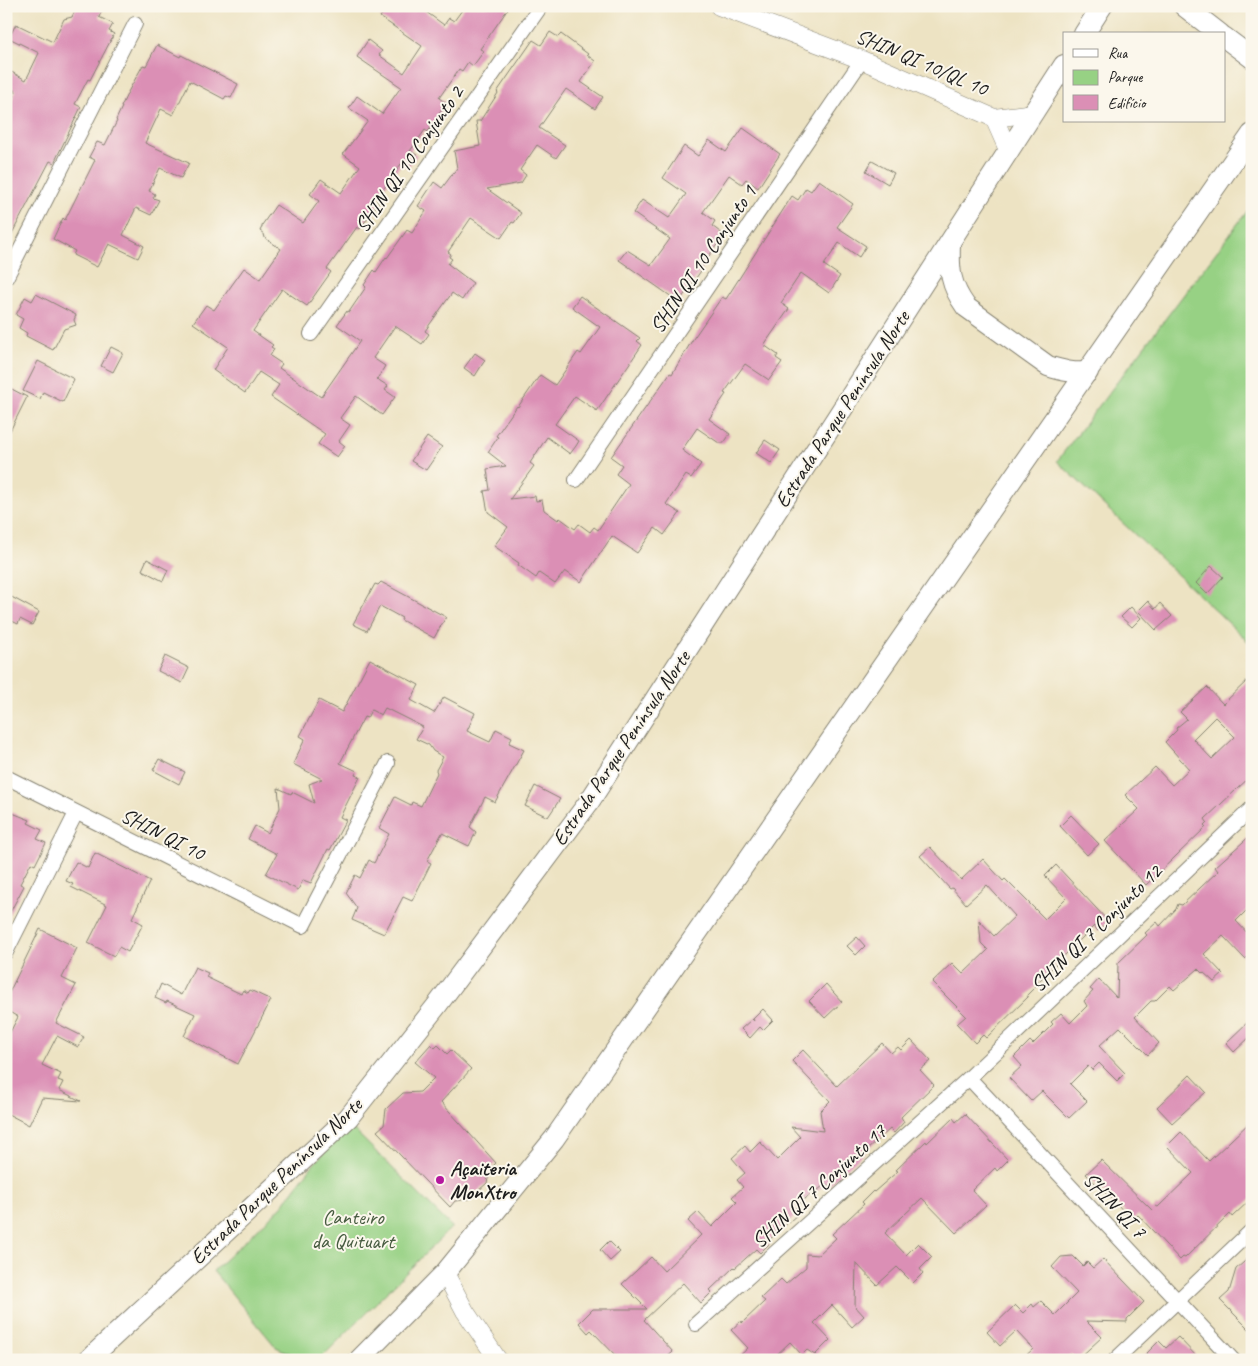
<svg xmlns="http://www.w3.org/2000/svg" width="1258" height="1366" font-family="Caveat,sans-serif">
<rect width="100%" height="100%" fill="#fbf7ec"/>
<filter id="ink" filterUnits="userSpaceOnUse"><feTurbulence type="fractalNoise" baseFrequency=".02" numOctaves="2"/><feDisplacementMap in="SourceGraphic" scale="10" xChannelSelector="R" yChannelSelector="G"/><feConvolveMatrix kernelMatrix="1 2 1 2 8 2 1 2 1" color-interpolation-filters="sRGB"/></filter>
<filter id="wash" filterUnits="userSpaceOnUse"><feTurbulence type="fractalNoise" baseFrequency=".0096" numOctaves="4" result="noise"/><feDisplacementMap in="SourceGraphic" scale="20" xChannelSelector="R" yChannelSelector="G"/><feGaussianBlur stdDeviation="1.12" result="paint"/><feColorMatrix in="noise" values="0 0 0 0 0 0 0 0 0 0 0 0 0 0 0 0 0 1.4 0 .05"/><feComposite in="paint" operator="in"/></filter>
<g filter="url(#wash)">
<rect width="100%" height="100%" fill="#ede3c3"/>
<!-- green -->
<g fill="#97d184" stroke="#5a7650">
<path d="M1252 205V645L1057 461Z"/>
<path d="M349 1125 452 1227 319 1360H304L276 1347 213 1271 282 1206 312 1166Z"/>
</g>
<g id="blocks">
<!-- building -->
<g fill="#db8fb5" fill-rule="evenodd">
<path d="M77 6H104L99 17 113 24 109 31 114 34 90 80 88 79 75 104 81 107 54 163 50 161 6 245V110L16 91 6 86V69L26 80 39 53 9 38 16 24 53 42 64 19 72 17Z"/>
<path d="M388 6H418L444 25 449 18 454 21 465 6H510L480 49 484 51 473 66 468 62 462 71 459 69 439 98 446 103 428 132 425 130 410 151 417 155 408 167 401 164 380 194 377 201 379 202 360 229 357 227 327 269 331 272 307 306 282 289 253 331 273 345 271 347 274 349 270 356 282 364 279 368 321 397 360 341 337 325 347 311 349 312 366 287 364 285 374 270 376 272 386 257 387 258 407 230 412 233 426 211 418 206 434 182 442 188 457 168 454 151 480 146 476 121H480L498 93 497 92 533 40 541 45 550 32 558 37 561 34 588 54 587 55 595 61 581 82 603 97 595 109 566 89 539 128 565 145 556 158 537 145 520 170 526 175 521 183 487 189 521 213 514 223 512 222 501 238 471 218 448 252 451 254 449 257 452 259 448 264 473 283 462 300 452 293 425 331 429 334 422 344 395 326 373 358 385 366 377 379 388 386 385 390 395 397 382 415 356 396 340 418 350 425 339 441 345 446 337 457 318 444 325 434 271 397 279 385 259 372 245 393 213 370 228 347 193 323 206 305 214 310 244 268 260 279 281 249 265 238 264 234 260 231 262 227V225L276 205 303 223 319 201 310 194 321 179 341 193 360 166 343 154 368 121 349 108 357 96 382 114 401 87 357 57 368 40 382 51 379 55 404 73 422 46 380 17Z"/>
<path d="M157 45 180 57 181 55 238 84 231 98 226 96 224 99 190 81 173 115 161 109 145 143 189 163 181 178 160 168 149 191 155 194 153 198 159 200 151 215 136 208 123 235 144 246 138 258 109 244 97 267 73 255 75 251 53 239 63 218 65 220 95 160 89 157 97 142 105 145 117 121 116 120 122 107H121L128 92 143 65 146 66Z"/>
<path d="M743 128 780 154 758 188 746 179 742 184 729 175 703 212 715 221 712 226 724 235 701 267 703 268 679 302 619 260 627 250 651 265 670 239 633 213 642 200 669 218 686 194 663 178 684 146 698 156 709 140 726 152Z"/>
<path d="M872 161 894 173 888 184 866 171Z"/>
<path d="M819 180 853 204 837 227 866 246 859 257 839 243 824 265 840 276 829 293 801 273 781 303 789 309 764 345 778 355 776 358 782 362 769 380 745 364 724 393 726 394 709 419 730 434 724 443H719L697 428 682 450 701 464 691 478 686 475 666 504 680 513 664 535 655 528 637 553 612 536 581 582 565 571 555 584 539 573 536 578 518 565 519 563 494 546 508 527 488 512 484 491 490 490 487 469 506 466 488 452 498 437 496 436 517 406 518 407 540 375 555 385 578 352 581 354 600 327 572 307 580 296 640 338 637 341 642 345 597 411 575 396 555 424 579 441 576 446 570 454 547 437 530 463 534 466 510 499 535 496 536 501 542 500 544 510 558 520 560 518 575 529 579 524 590 532 594 527 598 530 629 484 616 474 622 465 611 457 670 373 672 374 693 339 722 297 726 299 792 196 798 200 806 188 811 191Z"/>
<path d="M36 294 76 315 74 320 76 325 64 329 53 350 26 336 27 333 19 328 23 319 16 315 25 297 32 301Z"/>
<path d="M111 347 123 353 113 372 101 366Z"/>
<path d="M475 353 485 360 475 376 464 368Z"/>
<path d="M38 361 74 379 63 402 43 392 40 399 23 391Z"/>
<path d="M6 386 27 397 6 439Z"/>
<path d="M427 437 442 447 426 470 411 461Z"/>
<path d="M765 440 780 450 771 463 756 453Z"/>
<path d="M147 559 168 570 163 581 142 570Z"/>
<path d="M1211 566 1223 577 1207 594 1196 583Z"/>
<path d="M381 582 446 617 434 638 401 620 402 618 380 606 367 631 353 624 375 584 378 585Z"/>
<path d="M6 594 39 612 32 625 20 619 18 624 6 618Z"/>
<path d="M1148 601 1155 609 1160 603 1172 616 1156 630 1138 611Z"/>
<path d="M1131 607 1141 618 1132 627 1121 617Z"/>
<path d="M165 656 189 668 182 683 158 671Z"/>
<path d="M370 659 419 685 411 700 434 713 444 697 475 713 467 731 490 742 496 729 512 737 509 743 524 750 495 802 485 797 470 827 476 832 469 846 442 833 427 861 431 863 412 901 403 897 384 934 352 920 357 908 346 893 355 875 360 878 369 860 374 863 389 834 379 828 395 797 411 805 412 802 421 806 437 773 436 770 443 757 433 751 429 745 416 739 423 727 385 708 381 715 371 710 367 718 364 717 340 763 357 771 355 775 360 777 340 817 346 820 330 850 328 849 311 883 303 880 298 890 266 874 277 854 248 839 255 826 268 833 280 808 278 788 291 794 292 792 314 803 309 784 322 779 293 764 305 739 300 736 319 700 342 712Z"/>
<path d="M1252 676V775L1205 819 1207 822 1204 825 1206 827 1146 885 1105 841 1139 809 1125 795 1155 767 1172 785 1189 769 1165 742 1177 730 1176 728 1187 719 1180 712 1207 687 1223 704ZM1215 717 1235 737 1212 759 1193 739Z"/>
<path d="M159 759 185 772 179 784 153 770Z"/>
<path d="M535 786 560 799 548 817 525 806Z"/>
<path d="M10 812 30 820 28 823 42 830 37 839 46 843 35 865 31 863 20 884 24 886 6 920V819Z"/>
<path d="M1071 815 1099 844 1087 855 1060 826Z"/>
<path d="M1252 834V905L1236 921 1252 938V953L1245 959 1223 936 1204 954 1223 974 1214 982 1203 972 1202 973 1198 969 1174 990 1170 986 1155 1001H1151L1135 1017 1159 1043 1148 1055 1120 1027 1099 1046 1125 1073 1117 1081 1099 1063 1092 1070 1088 1066 1070 1084 1087 1101 1069 1118 1042 1091 1031 1101 1009 1078 1022 1066 1014 1057 1030 1041 1033 1044 1053 1024 1051 1022 1061 1013 1070 1023 1087 1006 1084 1001 1093 991 1090 989 1099 979 1117 998 1118 963 1147 935 1145 933 1157 922 1160 926 1176 909 1178 904 1182 905 1218 871 1215 867Z"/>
<path d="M930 847 961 880 983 859 1003 881 1005 879 1045 919 1066 898 1045 876 1056 865 1108 921 1098 931 1094 926 1037 983 1038 984 1027 995 1028 997 986 1038 983 1035 975 1043 957 1024 966 1016 932 982 952 963 963 974 988 950 981 943 979 920 994 936 1015 916 987 885 966 904 952 888 950 889 920 856Z"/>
<path d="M95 853 150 881 132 918 143 924 128 952 119 947 114 956 88 943 107 905 71 887 73 884 66 881 76 862 88 868Z"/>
<path d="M40 929 77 948 62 978 76 985 56 1023 84 1037 78 1047 57 1036 42 1065 61 1074 58 1080 63 1082 59 1090 81 1101 42 1098 29 1125 6 1113V1040L18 1017 6 1010V999Z"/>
<path d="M857 937 865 946 856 955 847 946Z"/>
<path d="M195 967 208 973 206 977 241 994 243 990 248 993 250 990 271 1000 238 1064 184 1036 195 1014 167 1001 166 1003 155 998 161 984 181 995Z"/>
<path d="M826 984 842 1002 825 1018 809 1001Z"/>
<path d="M763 1009 773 1020 763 1030 760 1027 750 1038 741 1029 752 1019 754 1021 753 1019Z"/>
<path d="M1252 1018V1035L1234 1052 1226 1043Z"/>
<path d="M911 1040 931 1061 920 1070 934 1085 901 1117 904 1122 894 1133 890 1129 833 1181 829 1187 826 1183 816 1192 815 1190 794 1209 799 1213 769 1240 771 1242 760 1253 756 1249 735 1268 734 1267 710 1290 712 1292 701 1303 683 1283 644 1320 673 1352 664 1360H620L591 1330 588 1333 579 1323 593 1309H647L622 1284 651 1257 664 1271 701 1235 688 1221 698 1212 712 1227 737 1202 732 1197 743 1187 737 1180 745 1173 732 1158 745 1146 750 1152 760 1142 777 1160 800 1137 791 1127 823 1131 820 1111 830 1101 792 1061 803 1050 837 1086 882 1043 891 1053 898 1047 901 1050Z"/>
<path d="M431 1044 435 1048 438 1045 447 1054 451 1050 471 1069 441 1102 496 1163 490 1169 487 1183 469 1199 455 1201 450 1207 377 1131 384 1125 386 1109 403 1093 420 1092 434 1078 415 1062Z"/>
<path d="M1190 1075 1206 1092 1172 1123 1157 1107Z"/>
<path d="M965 1114 1008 1160 997 1171 995 1168 972 1190 986 1205 956 1233 922 1198 885 1233 906 1255 918 1243 932 1257 920 1269 923 1273 913 1283 897 1267 877 1285 856 1263 855 1306 864 1316 852 1327 832 1305 814 1323 830 1340 815 1355 807 1350 802 1355 790 1342 771 1360H735L748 1348 731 1330 741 1321 742 1323 765 1301 761 1298 781 1279 786 1284 806 1267V1254L818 1255 836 1238 832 1234 864 1204 862 1202 873 1191 874 1192 898 1171 896 1170 926 1141 927 1143 953 1118 956 1122Z"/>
<path d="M1252 1120V1198L1232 1217 1230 1214 1185 1258 1183 1257 1180 1260 1138 1215 1133 1220 1086 1174 1101 1160 1152 1210 1156 1206 1158 1207 1193 1173 1167 1146 1181 1132 1209 1161Z"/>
<path d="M609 1241 620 1252 610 1261 600 1250Z"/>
<path d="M1252 1255V1332L1220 1300 1229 1292 1236 1269Z"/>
<path d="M1073 1256 1083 1266 1087 1262 1093 1268 1103 1259 1144 1302 1127 1319V1322L1086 1321 1102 1337 1077 1360 1071 1354 1065 1360H1021L1033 1349 1016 1331 1000 1346 987 1332 1015 1305 1023 1313 1032 1304 1034 1307 1041 1301 1055 1315 1077 1293 1052 1267 1061 1257Z"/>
<path d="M1178 1337 1200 1360H1140L1159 1341 1166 1348Z"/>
</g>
</g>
</g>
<g filter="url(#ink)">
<use href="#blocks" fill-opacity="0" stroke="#848070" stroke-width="1"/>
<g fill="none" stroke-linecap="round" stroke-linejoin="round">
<defs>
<g id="minor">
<path d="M6 278 135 24"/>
<path d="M311 334 541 6"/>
<path d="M576 480 862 60"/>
<path d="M6 777 303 926 388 763"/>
<path d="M6 952 76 813"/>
<path d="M969 1078 1233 1360"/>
<path d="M696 1324 969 1078 1252 808"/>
<path d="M1115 1360 1252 1230"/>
</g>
<g id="tertiary">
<path d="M719 6 862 60 994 118 1034 113"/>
<path d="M994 118 1009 152"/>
<path d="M445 1273 465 1311 498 1360"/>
</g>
<g id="secondary">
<path d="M1184 6 1220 34"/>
<path d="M1084 34 1102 6"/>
<path d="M1224 37 1252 58"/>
<path d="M950 244C949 270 950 285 966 307L1048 366C1063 371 1073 373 1088 372"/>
<path d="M88 1360 348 1118 438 1004 589 802 1064 65"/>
<path d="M359 1360 445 1273 554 1139 1252 134"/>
</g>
</defs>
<!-- minor casing -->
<use href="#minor" stroke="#848070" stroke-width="16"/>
<!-- tertiary casing -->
<use href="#tertiary" stroke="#848070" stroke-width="19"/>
<!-- secondary casing -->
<use href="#secondary" stroke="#848070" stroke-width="22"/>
<!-- minor -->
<use href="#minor" stroke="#fff" stroke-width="14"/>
<!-- tertiary -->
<use href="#tertiary" stroke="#fff" stroke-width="18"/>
<!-- secondary -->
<use href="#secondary" stroke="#fff" stroke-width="20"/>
</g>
</g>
<!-- markers -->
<circle fill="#b5179e" stroke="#fbf7ec" stroke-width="2" cx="440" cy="1180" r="5"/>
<g text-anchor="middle" stroke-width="4" stroke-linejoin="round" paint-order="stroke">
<!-- street labels -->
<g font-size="21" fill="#1c1c1c" stroke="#fbf7ec">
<text transform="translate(922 62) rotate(23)" y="7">SHIN QI 10/QL 10</text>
<text transform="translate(409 159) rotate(-55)" y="7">SHIN QI 10 Conjunto 2</text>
<text transform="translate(703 259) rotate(-56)" y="7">SHIN QI 10 Conjunto 1</text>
<text transform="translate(842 409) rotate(-57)" y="7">Estrada Parque Península Norte</text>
<text transform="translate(621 748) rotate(-56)" y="7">Estrada Parque Península Norte</text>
<text transform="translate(163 834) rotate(27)" y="7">SHIN QI 10</text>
<text transform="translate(1096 928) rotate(-44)" y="7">SHIN QI 7 Conjunto 12</text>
<text transform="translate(276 1181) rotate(-44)" y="7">Estrada Parque Península Norte</text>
<text transform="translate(819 1186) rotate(-42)" y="7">SHIN QI 7 Conjunto 17</text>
<text transform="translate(1115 1205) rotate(47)" y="7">SHIN QI 7</text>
</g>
<!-- poi labels -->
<g font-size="21" font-weight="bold" fill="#1c1c1c" stroke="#fbf7ec" text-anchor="start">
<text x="450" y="1175">Açaiteria<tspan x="450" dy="24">MonXtro</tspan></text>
</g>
<!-- park labels -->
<g font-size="21" fill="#475b40" stroke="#fbf7ec">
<text x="353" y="1224">Canteiro<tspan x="353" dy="24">da Quituart</tspan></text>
</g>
</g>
<!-- margin -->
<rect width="1258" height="1366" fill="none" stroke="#fbf7ec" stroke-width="25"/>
<!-- legend -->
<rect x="1063" y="32" width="162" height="90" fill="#fbf7ec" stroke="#a29f99"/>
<rect x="1073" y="49" width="25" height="8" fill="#ffffff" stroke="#a29f99"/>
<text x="1108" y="58" font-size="15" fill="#1c1c1c">Rua</text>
<rect x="1073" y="70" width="25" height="15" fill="#97d184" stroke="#a29f99"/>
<text x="1108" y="82" font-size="15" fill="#1c1c1c">Parque</text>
<rect x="1073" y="95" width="25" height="15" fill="#db8fb5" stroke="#a29f99"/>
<text x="1108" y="108" font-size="15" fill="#1c1c1c">Edifício</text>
</svg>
